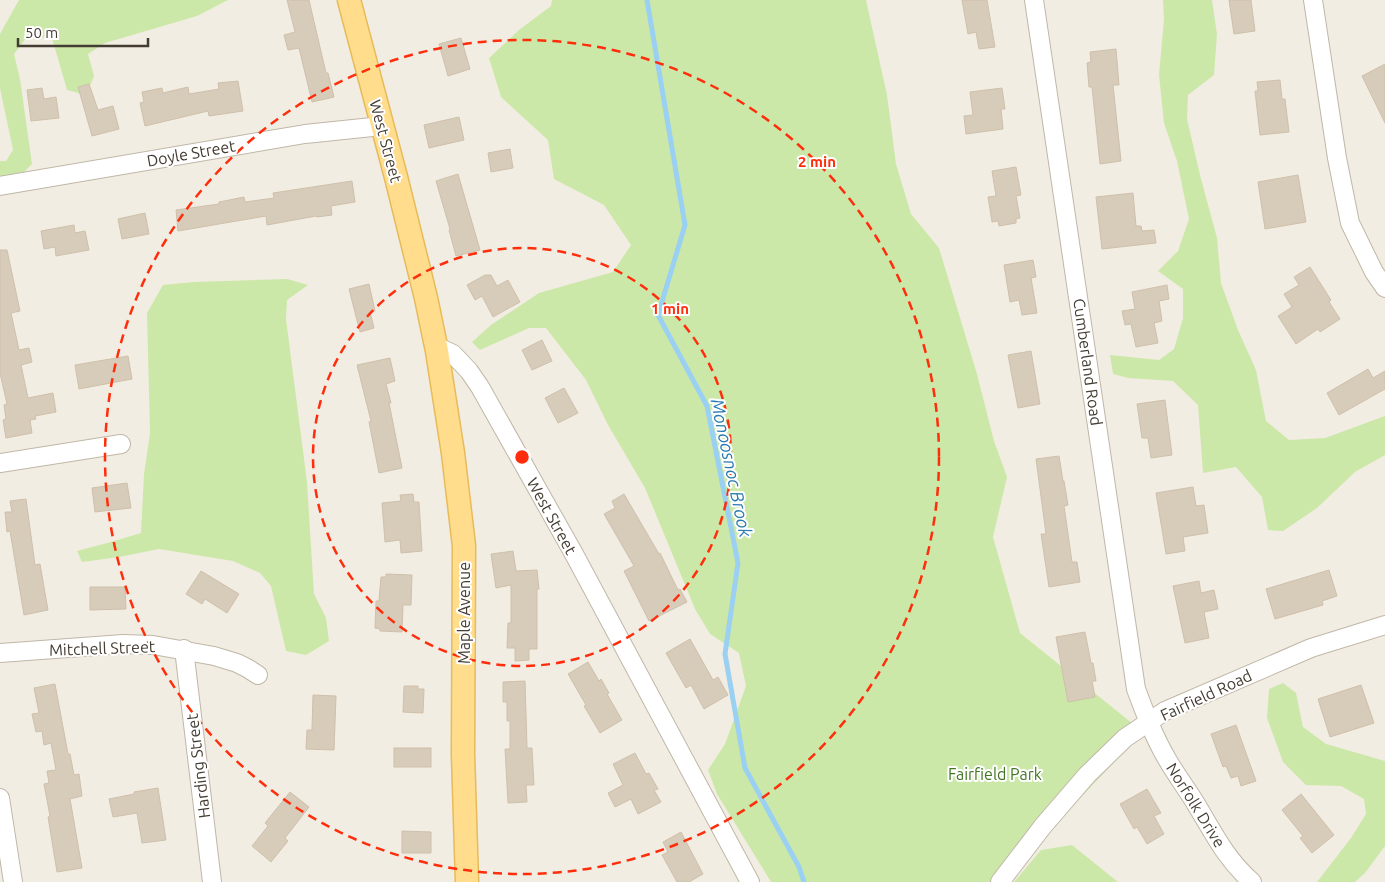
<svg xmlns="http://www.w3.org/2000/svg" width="1385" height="882" font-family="Ubuntu,sans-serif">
<rect width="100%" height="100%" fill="#f2ede2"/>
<!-- green -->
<g fill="#cce8a8">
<path d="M19 0H228L197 16 105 43 88 54 94 76 86 95 67 90 52 38 27 37 14 54 20 79 32 164 21 175 0 178V161H6L13 150 0 88V34Z"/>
<path d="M552 0H866L887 95 896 164 911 214 939 248 977 374 994 441 1007 477 993 537 1020 633 1143 732 1000 882H771L717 794 708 770 725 744 746 686 739 653 710 634 695 609 645 488 608 425 586 380 546 328H529L480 350 472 342 491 325 539 293 613 272 631 245 604 205 554 179 548 140 501 97 489 58 519 30 551 6Z"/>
<path d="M1163 0H1212L1217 34 1214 75 1188 95 1187 119 1200 175 1217 238 1221 283 1238 330 1256 370 1266 421 1289 440 1325 438 1385 416V455L1355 472 1317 508 1283 531 1268 530 1262 497 1236 467 1203 473 1198 405 1173 381 1128 378 1113 374 1110 355 1159 360 1174 349 1183 318V289L1158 271 1178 251 1189 219 1177 161 1164 123 1159 75 1164 19Z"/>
<path d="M287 279 308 285 287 300 286 319 307 482 314 594 326 618 329 641 306 655 286 651 271 586 260 573 233 561 159 549 119 557 82 562 77 551 111 542 141 533 144 474 150 433 147 313 163 285 194 282Z"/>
<path d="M1283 683 1296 693 1303 727 1326 744 1385 761V846L1365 873 1355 882H1317L1351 838 1366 814 1364 799 1341 786 1306 785 1283 762 1267 718 1269 689Z"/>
<path d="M1072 845 1118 882H1014L1041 850Z"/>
</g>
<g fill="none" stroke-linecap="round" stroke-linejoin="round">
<!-- stream -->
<path stroke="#9ad0f2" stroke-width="5" d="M647 0 685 225 658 315 707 406 738 563 725 654 745 768 799 867 804 882"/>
</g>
<!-- building -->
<g fill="#d7cbba" stroke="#cfc0aa">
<path d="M287 0H309L326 73H328L334 97 312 102 299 48 288 50 284 35 295 32Z"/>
<path d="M962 0H987L995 47 979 49 976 32 968 34Z"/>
<path d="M1229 0H1251L1255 31 1234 34Z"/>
<path d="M461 38 470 69 448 76 439 44Z"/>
<path d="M1116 49 1119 85H1113L1121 161 1100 164 1092 87H1089L1087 63 1091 62 1090 52Z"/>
<path d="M1385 64V123L1362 76Z"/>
<path d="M1280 80 1282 99H1285L1289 132 1260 135 1255 91H1258L1257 82Z"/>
<path d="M238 81 243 111 209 116 208 111 145 126 140 103 144 102 142 92 162 88 163 93 188 87 189 94 219 89 218 83Z"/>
<path d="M89 84 98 110 113 106 119 129 92 136 78 87Z"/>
<path d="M42 88 44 99 56 97 59 118 31 121 27 90Z"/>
<path d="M1002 88 1005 109H1001L1003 129 966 134 964 116 973 115 970 92Z"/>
<path d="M459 117 464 140 429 148 424 125Z"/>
<path d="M510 149 513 168 491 172 488 153Z"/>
<path d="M1016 167 1021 195 1016 196 1020 218 1016 219V223L999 226 998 221 992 222 988 197 996 196 992 171Z"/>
<path d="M458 174 480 250 456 256 449 230 450 229 436 181Z"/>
<path d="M1298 175 1306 222 1265 229 1258 182Z"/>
<path d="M352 181 355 202 331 206 332 215 317 217 316 216 267 225 266 216 178 231 176 210 219 204V202L244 197 245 202 274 198 273 193Z"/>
<path d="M1133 193 1136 226H1141L1142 231 1154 230 1156 243 1102 249 1096 197Z"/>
<path d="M145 213 149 234 122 239 118 219Z"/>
<path d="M74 225 75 233 85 231 89 250 56 256 55 247 44 249 41 231Z"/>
<path d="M0 250H7L20 311 11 313 19 350 29 348 32 362 21 365 28 398 53 393 56 412 35 416 36 419 30 420 32 433 6 438 3 420 6 419 4 405 7 404 0 373Z"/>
<path d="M1033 260 1036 277 1031 278 1037 313 1022 315 1019 300 1010 302 1004 265Z"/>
<path d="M1310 267 1331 300 1329 302 1340 319 1320 332 1318 329 1296 344 1278 316 1292 307 1284 294 1299 285 1294 277Z"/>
<path d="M485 275H491L497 286 508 280 520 302 493 317 482 296 475 300 467 285Z"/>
<path d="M369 284 375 311 370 312 374 328 360 332 349 289Z"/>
<path d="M1167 285 1169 299 1159 301 1162 321 1154 323 1158 343 1136 347 1131 324 1125 325 1122 311 1135 309 1132 292Z"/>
<path d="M542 340 552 361 532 370 522 350Z"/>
<path d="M1031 351 1040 404 1018 408 1008 355Z"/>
<path d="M128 356 132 379 79 389 75 365Z"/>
<path d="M390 358 395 381 386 384 391 403H389L402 468 379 473 369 422 371 421 357 365Z"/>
<path d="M1368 369 1373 378 1385 371V389L1339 415 1327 393Z"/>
<path d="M564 388 578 413 558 423 545 398Z"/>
<path d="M1165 400 1172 455 1151 458 1148 438H1142L1137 404Z"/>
<path d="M1059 456 1063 481H1064L1068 505 1064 506 1072 562H1077L1080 582 1049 587 1041 534H1046L1036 459Z"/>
<path d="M127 483 131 508 95 512 92 488Z"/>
<path d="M1193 487 1196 506 1204 505 1208 533 1183 537 1185 551 1166 554 1156 493Z"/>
<path d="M413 494 414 502H419L422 551 401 553 400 540 385 542 382 503 401 501 400 495Z"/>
<path d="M624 494 659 554 660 553 678 590 680 589 687 602 649 621 624 571 634 566 604 514 615 508 612 501Z"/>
<path d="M26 499 35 565 40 564 48 610 24 615 10 531 7 532 5 512H12L10 501Z"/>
<path d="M513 551 516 571 537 570 539 589H537V649H529V660L515 661V648H507L508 623H511V585L496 588 491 554Z"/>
<path d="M1329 570 1337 596 1322 601 1323 605 1275 619 1266 589Z"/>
<path d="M201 571 239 594 227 613 205 599 202 604 186 594Z"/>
<path d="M386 574 412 575 411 605H403L402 632 380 631V629L375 628 376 601H379L381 577H386Z"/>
<path d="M1199 581 1201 593 1214 590 1218 609 1204 612 1209 638 1185 643 1173 586Z"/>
<path d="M90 587H125L126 609 90 610Z"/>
<path d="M1085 632 1091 663H1093L1096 681H1092L1095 697 1068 702 1056 637Z"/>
<path d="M690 639 713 680 718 677 728 695 704 709 691 685 686 688 666 653Z"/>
<path d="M588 662 599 681 601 679 609 693 607 694 622 720 600 733 584 706 586 705 568 674Z"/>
<path d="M525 681 527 748H532L534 785H526L527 802 508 803 505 749H510V721H507V702H503V682Z"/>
<path d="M55 684 68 754H70L74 775 79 774 82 796 70 799 82 868 57 872 48 817 50 816 44 784 49 783 47 771 56 770 51 743 44 745 42 731 36 732 32 714 39 713 34 688Z"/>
<path d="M1361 685 1374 723 1330 737 1318 699Z"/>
<path d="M404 686H418V689H424L423 713 403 712Z"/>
<path d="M313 695 336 696 334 750 306 749 307 730H312Z"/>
<path d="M1236 725 1256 781 1241 786 1238 776 1231 778 1226 766 1223 767 1211 734Z"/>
<rect x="394" y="748" width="37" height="19"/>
<path d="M635 753 646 774 649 773 658 789 654 790 661 802 638 814 631 799 615 807 608 793 623 785 613 764Z"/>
<path d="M158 788 166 840 142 843 137 813 113 817 109 799 134 794V792Z"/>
<path d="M1147 789 1161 813 1154 816 1164 834 1147 844 1137 827 1134 829 1120 804Z"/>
<path d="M290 792 309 807 285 838 288 841 271 862 252 846 268 826 265 823Z"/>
<path d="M1301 794 1334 835 1312 853 1300 838 1303 836 1282 810Z"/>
<path d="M402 831 431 832V853H402Z"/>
<path d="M681 832 703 874 689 882H677L662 855 668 852 663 842Z"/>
</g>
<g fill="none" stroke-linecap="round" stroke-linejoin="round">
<defs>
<g id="minor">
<path d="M1034 0 1136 689C1145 713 1154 737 1167 759 1176 775 1187 789 1196 804 1214 834 1226 859 1252 882"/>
<path d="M1313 0 1337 158 1350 223 1374 272 1385 288"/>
<path d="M0 186 305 134 382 126"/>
<path d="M436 346 453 354 469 371 480 387 574 554 750 882"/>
<path d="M0 463 121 444"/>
<path d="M184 649 212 882"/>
<path d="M0 653 123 644 153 645 214 656 237 663 247 668 258 675"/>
<path d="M0 798 13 882"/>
<path d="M1000 882 1043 826 1087 775 1125 738 1165 711 1311 648 1385 625"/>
</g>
<path id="major" d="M349 0 396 177 426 298 437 351 453 453 464 546 463 754 467 882"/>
</defs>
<!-- minor casing -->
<use href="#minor" stroke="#c0b7a7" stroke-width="20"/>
<!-- major casing -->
<use href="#major" stroke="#e7bb5a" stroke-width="25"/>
<!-- minor -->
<use href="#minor" stroke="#fff" stroke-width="18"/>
<!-- major -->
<use href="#major" stroke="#ffdd8d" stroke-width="22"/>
</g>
<!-- distance rings -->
<g fill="none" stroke="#ff2d0b" stroke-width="2.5" stroke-dasharray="9 6">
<circle cx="522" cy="457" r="209"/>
<circle cx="522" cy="457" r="417"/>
</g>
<g text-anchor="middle" stroke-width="4" stroke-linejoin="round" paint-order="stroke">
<!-- street labels -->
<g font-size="16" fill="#433c32" stroke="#fff">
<text transform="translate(386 141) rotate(75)" y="6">West Street</text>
<text transform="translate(191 153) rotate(-10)" y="6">Doyle Street</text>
<text transform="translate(1088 362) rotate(82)" y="6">Cumberland Road</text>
<text transform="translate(552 516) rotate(61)" y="6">West Street</text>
<text transform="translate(464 613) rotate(-90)" y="6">Maple Avenue</text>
<text transform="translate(102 648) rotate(-2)" y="6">Mitchell Street</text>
<text transform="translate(1206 695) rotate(-25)" y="6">Fairfield Road</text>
<text transform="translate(198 766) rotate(-97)" y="6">Harding Street</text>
<text transform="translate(1196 805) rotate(58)" y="6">Norfolk Drive</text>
</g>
<!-- park labels -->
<g font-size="16" fill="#447624" stroke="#fff">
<text x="995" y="780">Fairfield Park</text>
</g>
<!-- water labels -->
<g font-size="18" font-style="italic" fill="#297ab2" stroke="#fff">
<text transform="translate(731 468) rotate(78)" y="6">Monoosnoc Brook</text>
</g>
</g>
<circle cx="522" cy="457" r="8" fill="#ff2d0b" stroke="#fff" stroke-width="2.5"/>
<g font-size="15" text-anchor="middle" font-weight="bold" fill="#ff2d0b" stroke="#fff" stroke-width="4" stroke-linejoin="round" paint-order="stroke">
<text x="817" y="167">2 min</text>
<text x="670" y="314">1 min</text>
</g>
<!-- scale -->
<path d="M18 38v8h130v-8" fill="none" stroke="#433c32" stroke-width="2.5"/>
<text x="25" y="38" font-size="15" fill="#433c32" stroke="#ffffff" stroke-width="4" paint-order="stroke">50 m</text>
</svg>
